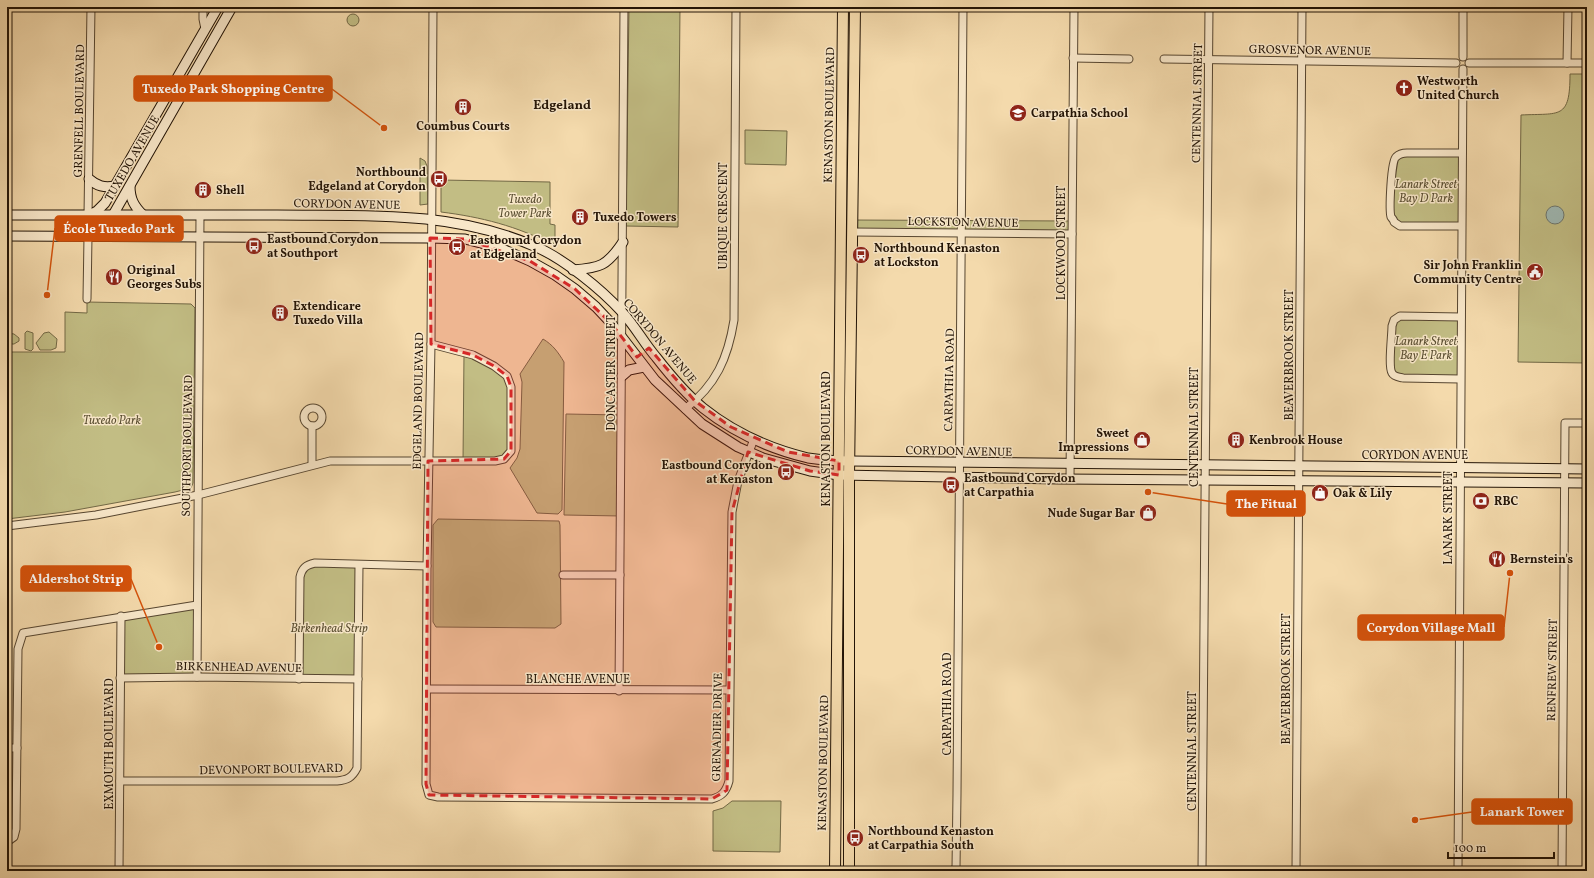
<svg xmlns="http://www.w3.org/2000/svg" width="1594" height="878" font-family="Vollkorn,serif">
<rect width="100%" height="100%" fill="#f4daac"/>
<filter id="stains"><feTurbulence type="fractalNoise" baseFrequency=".005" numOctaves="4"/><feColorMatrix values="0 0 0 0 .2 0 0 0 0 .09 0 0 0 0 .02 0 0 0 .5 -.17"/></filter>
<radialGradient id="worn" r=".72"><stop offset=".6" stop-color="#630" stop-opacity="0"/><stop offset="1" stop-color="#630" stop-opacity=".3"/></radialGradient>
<!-- green -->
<g fill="#c2bd84" stroke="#726845">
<path d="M629 7H680L678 227 626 226Z"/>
<circle cx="353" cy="20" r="6"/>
<path d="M1570 74H1587V363L1518 362 1521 115C1560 113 1570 120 1570 74Z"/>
<path d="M745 130 787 131 786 165 745 164Z"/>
<path d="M1462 153 1461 226H1400L1391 212 1395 157Z"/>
<path d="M420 158 425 161 427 166 428 204 420 205Z"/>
<path d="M441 180 550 182V224L555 225V240L553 245C517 226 481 217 441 212Z"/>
<path d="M853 220 1072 221V234L853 232Z"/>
<path d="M87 302 191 304 195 308 193 483 191 488 175 492 65 512 7 519V352H65V312L87 313Z"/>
<path d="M1461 317 1460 379 1396 376 1390 366 1394 320Z"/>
<path d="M27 331 33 333V349L31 351 25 349V333Z"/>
<path d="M49 332 57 339 56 348 51 350H40L36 343 44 333Z"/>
<path d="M7 333 14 334 19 338V341L14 344H7Z"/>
<path d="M543 339C553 345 558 352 564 362L562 510 558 514 537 513 510 468 517 458 520 449 522 382 520 374Z"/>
<path d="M464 353 494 366 511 387V451L504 459 463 461Z"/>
<path d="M566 414 622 415 621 516 564 515Z"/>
<path d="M438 519 559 521 560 525 561 624 555 628 436 627 433 622V525Z"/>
<path d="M307 565H359L358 679H299L300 577Z"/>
<path d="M197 605V677L120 678 121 616Z"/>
<path d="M732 801H781L780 852 713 851V811L723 808Z"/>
</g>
<!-- water -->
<circle fill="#9fb8b3" stroke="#6d766e" cx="1555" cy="215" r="9"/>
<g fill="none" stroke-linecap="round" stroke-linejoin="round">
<defs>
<g id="street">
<path d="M203 7V19L205 29"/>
<path d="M433 7 431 344 427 566 426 784 429 795 438 797 712 799C722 796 726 792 729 781L732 512 738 481 754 439"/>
<path d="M1463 57V7"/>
<path d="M1073 58 1129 59"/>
<path d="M1164 59 1456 63"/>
<path d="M1469 63H1587"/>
<path d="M1567 63 1568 7"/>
<path d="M88 215 91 7"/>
<path d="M1461 226H1400L1394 222C1394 221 1392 218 1391 217 1389 210 1391 161 1396 157 1399 154 1403 153 1407 153H1462"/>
<path d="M853 232 1072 234"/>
<path d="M87 299 88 237"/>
<path d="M1460 379 1403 378C1399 377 1394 377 1392 373 1388 367 1392 335 1392 326L1394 320 1400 316 1461 317"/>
<circle cx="313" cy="417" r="9"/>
<path d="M685 409C716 385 728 358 734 320L736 7"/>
<path d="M312 464V426"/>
<path d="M1070 479 1074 7"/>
<path d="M7 526 96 515 198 495 330 461H495L504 459 511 451V387L507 376 494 366 473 355 431 344"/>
<path d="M563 575H620"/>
<path d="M197 677 200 215"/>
<path d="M120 678 197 677 358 679"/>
<path d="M299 679 300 577C302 568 306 565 315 563L427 566"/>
<path d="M427 689 729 690"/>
<path d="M619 691 624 7"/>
<path d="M7 748H17"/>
<path d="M120 781H337C347 780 352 778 357 768L359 565"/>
<path d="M7 842 14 837 16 829 18 649 23 633 197 605"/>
<path d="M119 871 121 616"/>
<path d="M849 871H864"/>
<path d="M951 871 956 868 957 794 963 7"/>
<path d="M1202 871 1209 7"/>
<path d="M1296 871 1302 7"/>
<path d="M1458 871 1463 69"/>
<path d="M1562 871 1565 423H1587"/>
</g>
<g id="secondary">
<path d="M89 179C97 186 104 188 115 186"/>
<path d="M130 186C130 199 134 206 143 215"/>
<path d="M7 215C97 215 187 215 277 215 365 216 451 210 534 246 563 258 601 289 622 312 635 326 644 343 656 357 670 375 686 394 703 408 733 432 771 449 808 458 821 460 836 461 850 461L1587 469"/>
<path d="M89 215 97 211 105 203 218 7"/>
<path d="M61 230C84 230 95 231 113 215L232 7"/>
<path d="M7 236 430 238 465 239 500 248 530 261 555 275 575 289 596 307 611 323 655 380 702 424 738 447 763 458 810 471 839 475 1061 479 1587 483"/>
<path d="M573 270C600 268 607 266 623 242"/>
<path d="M622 376 629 370 644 367"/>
</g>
<g id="primary">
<path d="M835 871 843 7"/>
<path d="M849 871V476L855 7"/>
</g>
</defs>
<!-- street casing -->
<use href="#street" stroke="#574630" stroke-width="9"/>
<!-- secondary casing -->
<use href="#secondary" stroke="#231406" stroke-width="11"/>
<!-- primary casing -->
<use href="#primary" stroke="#231406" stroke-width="12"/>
<!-- street -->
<use href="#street" stroke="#f8e7c9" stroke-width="7"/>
<!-- secondary -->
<use href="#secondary" stroke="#f8e7c9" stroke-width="9"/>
<!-- primary -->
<use href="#primary" stroke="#f4daac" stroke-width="10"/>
</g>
<!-- marked area -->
<path fill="#d62828" fill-opacity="0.2" stroke="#d62828" stroke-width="3" stroke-dasharray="8 5" stroke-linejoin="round" d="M430 238 465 239 530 261 575 289 611 323 637 357 649 348 695 401 731 427 788 452 839 461V475L810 471 748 452 732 512 727 790 712 799 429 795 426 784 428 461 504 459 511 451V387L507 376 494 366 473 355 431 344Z"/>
<!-- icons -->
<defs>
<symbol id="church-disc" viewBox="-11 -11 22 22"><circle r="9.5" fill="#8f2418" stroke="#f8e7c9"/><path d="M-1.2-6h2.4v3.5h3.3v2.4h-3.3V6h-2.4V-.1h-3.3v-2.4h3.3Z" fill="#fff"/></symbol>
<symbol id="building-disc" viewBox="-11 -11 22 22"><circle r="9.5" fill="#8f2418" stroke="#f8e7c9"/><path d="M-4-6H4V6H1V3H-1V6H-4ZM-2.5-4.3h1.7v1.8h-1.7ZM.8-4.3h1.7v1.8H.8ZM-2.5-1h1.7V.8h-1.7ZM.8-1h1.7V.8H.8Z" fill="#fff"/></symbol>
<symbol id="school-disc" viewBox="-11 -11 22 22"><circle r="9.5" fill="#8f2418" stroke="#f8e7c9"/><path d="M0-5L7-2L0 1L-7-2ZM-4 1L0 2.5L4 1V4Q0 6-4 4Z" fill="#fff"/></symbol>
<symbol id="bus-disc" viewBox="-11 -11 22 22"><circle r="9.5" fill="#8f2418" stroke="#f8e7c9"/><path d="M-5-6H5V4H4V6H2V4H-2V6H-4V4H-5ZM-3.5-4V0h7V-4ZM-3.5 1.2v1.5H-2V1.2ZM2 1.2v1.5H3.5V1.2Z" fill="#fff"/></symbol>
<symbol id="civic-disc" viewBox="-11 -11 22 22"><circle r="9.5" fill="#8f2418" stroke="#f8e7c9"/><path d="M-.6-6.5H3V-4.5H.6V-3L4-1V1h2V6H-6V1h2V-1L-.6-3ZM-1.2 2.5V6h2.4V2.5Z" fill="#fff"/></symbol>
<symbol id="restaurant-disc" viewBox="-11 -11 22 22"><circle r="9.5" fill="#8f2418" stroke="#f8e7c9"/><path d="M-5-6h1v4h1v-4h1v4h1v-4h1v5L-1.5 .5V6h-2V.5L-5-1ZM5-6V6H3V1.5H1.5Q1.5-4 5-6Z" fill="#fff"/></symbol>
<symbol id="shop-disc" viewBox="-11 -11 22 22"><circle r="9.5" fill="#8f2418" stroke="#f8e7c9"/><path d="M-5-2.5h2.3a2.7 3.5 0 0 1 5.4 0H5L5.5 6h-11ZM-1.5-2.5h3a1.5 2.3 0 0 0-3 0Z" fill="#fff"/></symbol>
<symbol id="bank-disc" viewBox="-11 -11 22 22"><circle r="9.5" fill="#8f2418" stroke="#f8e7c9"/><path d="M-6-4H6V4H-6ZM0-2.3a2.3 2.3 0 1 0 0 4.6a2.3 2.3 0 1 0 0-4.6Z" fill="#fff"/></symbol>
</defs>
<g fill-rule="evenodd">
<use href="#church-disc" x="1394" y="78" width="20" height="20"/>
<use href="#building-disc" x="453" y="97" width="20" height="20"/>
<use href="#school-disc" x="1008" y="103" width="20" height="20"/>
<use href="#bus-disc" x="429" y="169" width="20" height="20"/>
<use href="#building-disc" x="193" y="180" width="20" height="20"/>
<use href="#building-disc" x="570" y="207" width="20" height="20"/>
<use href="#bus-disc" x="244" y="236" width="20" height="20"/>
<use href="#bus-disc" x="447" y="237" width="20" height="20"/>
<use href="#bus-disc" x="851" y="245" width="20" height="20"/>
<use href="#civic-disc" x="1525" y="262" width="20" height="20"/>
<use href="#restaurant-disc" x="104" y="267" width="20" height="20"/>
<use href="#building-disc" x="270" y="303" width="20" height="20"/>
<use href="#shop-disc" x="1132" y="430" width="20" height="20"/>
<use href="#building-disc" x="1226" y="430" width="20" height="20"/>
<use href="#bus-disc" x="776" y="462" width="20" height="20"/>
<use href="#bus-disc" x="941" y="475" width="20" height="20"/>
<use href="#shop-disc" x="1310" y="483" width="20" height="20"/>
<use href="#bank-disc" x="1471" y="491" width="20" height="20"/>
<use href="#shop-disc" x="1138" y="503" width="20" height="20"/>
<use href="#restaurant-disc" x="1487" y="549" width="20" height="20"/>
<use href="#bus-disc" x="845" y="828" width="20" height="20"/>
</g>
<g text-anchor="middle" stroke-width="3" stroke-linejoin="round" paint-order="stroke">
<!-- street labels -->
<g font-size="12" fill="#231406" stroke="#f8e7c9">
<text transform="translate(1310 50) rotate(1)" y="4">GROSVENOR AVENUE</text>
<text transform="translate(1197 103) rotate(-89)" y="4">CENTENNIAL STREET</text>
<text transform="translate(79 111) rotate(-89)" y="4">GRENFELL BOULEVARD</text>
<text transform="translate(829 115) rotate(-89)" y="4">KENASTON BOULEVARD</text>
<text transform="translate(132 158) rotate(-60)" y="4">TUXEDO AVENUE</text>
<text transform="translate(347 204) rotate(1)" y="4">CORYDON AVENUE</text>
<text transform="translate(723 216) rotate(-90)" y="4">UBIQUE CRESCENT</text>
<text transform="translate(963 222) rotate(1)" y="4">LOCKSTON AVENUE</text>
<text transform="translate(1061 243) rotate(-90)" y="4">LOCKWOOD STREET</text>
<text transform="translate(660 341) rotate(50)" y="4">CORYDON AVENUE</text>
<text transform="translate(1289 355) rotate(-90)" y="4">BEAVERBROOK STREET</text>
<text transform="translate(611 373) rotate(-90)" y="4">DONCASTER STREET</text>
<text transform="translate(949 380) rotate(-89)" y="4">CARPATHIA ROAD</text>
<text transform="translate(418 401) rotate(-89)" y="4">EDGELAND BOULEVARD</text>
<text transform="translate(1194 427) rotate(-90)" y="4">CENTENNIAL STREET</text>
<text transform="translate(826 439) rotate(-90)" y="4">KENASTON BOULEVARD</text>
<text transform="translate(187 446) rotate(-89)" y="4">SOUTHPORT BOULEVARD</text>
<text transform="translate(959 451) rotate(1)" y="4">CORYDON AVENUE</text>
<text x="1415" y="459">CORYDON AVENUE</text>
<text transform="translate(1448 518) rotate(-90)" y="4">LANARK STREET</text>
<text transform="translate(239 667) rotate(1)" y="4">BIRKENHEAD AVENUE</text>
<text transform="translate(1552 670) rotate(-89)" y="4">RENFREW STREET</text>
<text x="578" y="683">BLANCHE AVENUE</text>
<text transform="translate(1286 679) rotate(-90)" y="4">BEAVERBROOK STREET</text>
<text transform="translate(947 704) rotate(-90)" y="4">CARPATHIA ROAD</text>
<text transform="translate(717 727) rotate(-89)" y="4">GRENADIER DRIVE</text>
<text transform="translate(109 744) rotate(-90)" y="4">EXMOUTH BOULEVARD</text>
<text transform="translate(1192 751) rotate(-90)" y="4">CENTENNIAL STREET</text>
<text transform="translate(823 763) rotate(-89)" y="4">KENASTON BOULEVARD</text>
<text transform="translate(271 769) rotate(-1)" y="4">DEVONPORT BOULEVARD</text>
</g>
<!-- poi labels -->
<g font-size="12" font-weight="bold" fill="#231406" stroke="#f8e7c9" text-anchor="start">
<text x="1417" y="85">Westworth<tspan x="1417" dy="14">United Church</tspan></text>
<text x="1031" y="117">Carpathia School</text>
<text x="463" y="130" text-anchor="middle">Coumbus Courts</text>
<text x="426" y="176" text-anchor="end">Northbound<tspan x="426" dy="14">Edgeland at Corydon</tspan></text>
<text x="216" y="194">Shell</text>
<text x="593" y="221">Tuxedo Towers</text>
<text x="267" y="243">Eastbound Corydon<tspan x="267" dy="14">at Southport</tspan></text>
<text x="470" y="244">Eastbound Corydon<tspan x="470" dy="14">at Edgeland</tspan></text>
<text x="874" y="252">Northbound Kenaston<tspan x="874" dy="14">at Lockston</tspan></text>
<text x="1522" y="269" text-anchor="end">Sir John Franklin<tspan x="1522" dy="14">Community Centre</tspan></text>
<text x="127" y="274">Original<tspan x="127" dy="14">Georges Subs</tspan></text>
<text x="293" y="310">Extendicare<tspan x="293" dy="14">Tuxedo Villa</tspan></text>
<text x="1129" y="437" text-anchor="end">Sweet<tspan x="1129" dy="14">Impressions</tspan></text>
<text x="1249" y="444">Kenbrook House</text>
<text x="773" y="469" text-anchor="end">Eastbound Corydon<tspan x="773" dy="14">at Kenaston</tspan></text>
<text x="964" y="482">Eastbound Corydon<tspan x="964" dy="14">at Carpathia</tspan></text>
<text x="1333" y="497">Oak &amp; Lily</text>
<text x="1494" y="505">RBC</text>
<text x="1135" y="517" text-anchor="end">Nude Sugar Bar</text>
<text x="1510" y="563">Bernstein's</text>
<text x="868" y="835">Northbound Kenaston<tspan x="868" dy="14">at Carpathia South</tspan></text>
</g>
<!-- park labels -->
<g font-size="12" font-style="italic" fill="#5b4f32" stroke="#f8e7c9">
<text x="1426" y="188">Lanark Street<tspan x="1426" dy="14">Bay D Park</tspan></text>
<text x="525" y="203">Tuxedo<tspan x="525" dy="14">Tower Park</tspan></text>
<text x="1426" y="345">Lanark Street<tspan x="1426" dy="14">Bay E Park</tspan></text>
<text x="112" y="424">Tuxedo Park</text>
<text x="329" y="632">Birkenhead Strip</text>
</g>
<!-- neighbourhood labels -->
<g font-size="13" font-weight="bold" fill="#231406" stroke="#f8e7c9">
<text x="562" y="109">Edgeland</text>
</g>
</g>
<!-- callouts -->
<path fill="none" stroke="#d4520b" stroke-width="1.5" d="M384 128L332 89M47 295L55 228M1148 492L1227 504M159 647L131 579M1510 573L1504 627M1415 820L1472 812"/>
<g fill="#d4520b" stroke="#f8e7c9" stroke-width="1.5">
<circle cx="384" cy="128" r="4"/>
<circle cx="47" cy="295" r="4"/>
<circle cx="1148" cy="492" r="4"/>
<circle cx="159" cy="647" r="4"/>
<circle cx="1510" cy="573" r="4"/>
<circle cx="1415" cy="820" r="4"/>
</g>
<g fill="#d4520b" stroke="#d4520b" stroke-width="1.5">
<rect x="134" y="76" width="198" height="25" rx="4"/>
<rect x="55" y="216" width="128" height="25" rx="4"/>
<rect x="1227" y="491" width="78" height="25" rx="4"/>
<rect x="21" y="566" width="110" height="25" rx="4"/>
<rect x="1358" y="615" width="146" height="25" rx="4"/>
<rect x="1472" y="799" width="100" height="25" rx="4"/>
</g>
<g font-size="13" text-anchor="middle" font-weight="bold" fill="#fff">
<text x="233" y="93">Tuxedo Park Shopping Centre</text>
<text x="119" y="233">École Tuxedo Park</text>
<text x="1266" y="508">The Fitual</text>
<text x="76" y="583">Aldershot Strip</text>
<text x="1431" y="632">Corydon Village Mall</text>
<text x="1522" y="816">Lanark Tower</text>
</g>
<!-- margin -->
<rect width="1594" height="878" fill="none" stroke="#f4daac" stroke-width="24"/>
<rect x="8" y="8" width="1578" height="862" fill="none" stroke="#231406" stroke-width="2"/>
<rect x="12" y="12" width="1570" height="854" fill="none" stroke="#231406"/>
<!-- scale -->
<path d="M1448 852v6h106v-6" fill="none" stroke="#231406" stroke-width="2"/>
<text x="1454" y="852" font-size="12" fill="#231406" stroke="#f8e7c9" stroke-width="3" paint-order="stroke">100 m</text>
<rect width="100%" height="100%" filter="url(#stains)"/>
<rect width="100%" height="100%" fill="url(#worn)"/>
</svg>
